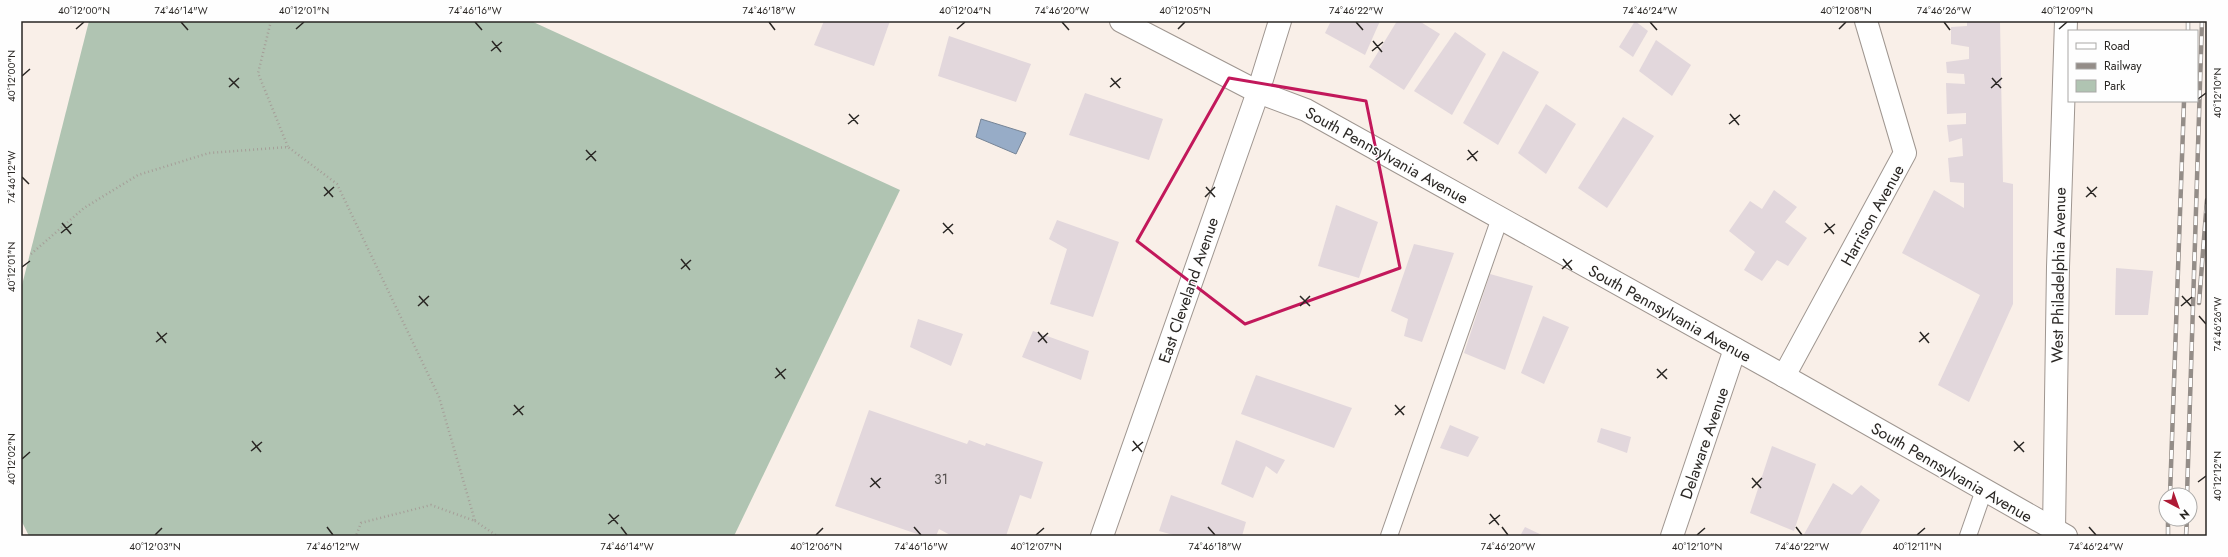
<svg xmlns="http://www.w3.org/2000/svg" width="2228" height="557" font-family="Jost,sans-serif">
<rect width="100%" height="100%" fill="#f9efe8"/>
<!-- green -->
<path fill="#b0c4b2" d="M89 21H531L900 190 734 536H29L21 520V289Z"/>
<!-- water -->
<path fill="#97acc7" stroke="#768496" d="M981 119 1026 133 1016 154 976 137Z"/>
<!-- building -->
<g fill="#e2d7dc">
<path d="M824 21H890L874 66 814 45Z"/>
<path d="M1331 21H1380L1365 55 1325 33Z"/>
<path d="M1397 21H1419L1440 34 1404 90 1369 67Z"/>
<path d="M1635 21 1648 31 1633 57 1619 47Z"/>
<path d="M1967 21H2000L2003 182 2013 184V304L1969 402 1938 385 1980 295 1902 253 1934 190 1964 208V183L1950 182 1948 158 1963 156 1962 138 1949 142 1947 125 1966 124V113L1947 114 1946 83 1965 84 1964 74 1947 73 1946 62 1969 59V47L1951 44V27L1967 26Z"/>
<path d="M1455 32 1486 54 1452 115 1414 91Z"/>
<path d="M949 36 1031 64 1016 102 938 76Z"/>
<path d="M1656 40 1691 65 1672 96 1639 71Z"/>
<path d="M1503 51 1539 72 1498 145 1463 123Z"/>
<path d="M1085 93 1163 119 1149 160 1069 135Z"/>
<path d="M1546 104 1576 124 1546 174 1518 153Z"/>
<path d="M1623 117 1654 136 1607 208 1578 188Z"/>
<path d="M1774 190 1797 207 1785 222 1807 238 1788 266 1777 260 1762 281 1744 270 1755 252 1729 231 1750 201 1762 209Z"/>
<path d="M1336 205 1378 222 1359 278 1318 266Z"/>
<path d="M1057 220 1119 242 1093 317 1050 304 1067 249 1049 239Z"/>
<path d="M1414 244 1454 253 1422 342 1404 336 1408 319 1391 311Z"/>
<path d="M2116 268 2153 271 2148 315H2115Z"/>
<path d="M1490 274 1533 286 1505 370 1464 353Z"/>
<path d="M1543 316 1569 327 1544 384 1521 373Z"/>
<path d="M918 319 963 334 951 366 910 347Z"/>
<path d="M1033 331 1089 351 1081 380 1022 357Z"/>
<path d="M1256 375 1352 408 1334 448 1241 414Z"/>
<path d="M869 410 967 444 969 440 985 446 986 443 1043 462 1031 499 1020 495 1006 536H952L939 529 936 536H923L835 506Z"/>
<path d="M1450 425 1479 437 1468 457 1440 448Z"/>
<path d="M1601 428 1631 437 1627 453 1597 442Z"/>
<path d="M1236 440 1285 460 1277 474 1266 466 1253 498 1221 484Z"/>
<path d="M1772 446 1816 464 1794 531 1750 513Z"/>
<path d="M1833 483 1852 495 1861 485 1880 500 1859 536H1803Z"/>
<path d="M1171 495 1246 522 1242 536H1177L1159 531Z"/>
<path d="M1525 527 1544 536H1520Z"/>
</g>
<g fill="none" stroke-linecap="round" stroke-linejoin="round">
<defs>
<g id="lane">
<path d="M1389 536 1500 218"/>
<path d="M1968 536 1984 490"/>
</g>
<g id="street">
<path d="M1784 376 1905 153 1866 21"/>
<path d="M1102 536 1258 92 1280 21"/>
<path d="M1672 536 1735 349"/>
</g>
<g id="secondary">
<path d="M1121 21 1258 92 1306 110 1784 376 2066 536"/>
<path d="M2054 530 2058 267 2066 21"/>
</g>
</defs>
<!-- lane casing -->
<use href="#lane" stroke="#9f9690" stroke-width="18"/>
<!-- street casing -->
<use href="#street" stroke="#9f9690" stroke-width="24"/>
<!-- secondary casing -->
<use href="#secondary" stroke="#9f9690" stroke-width="24"/>
<!-- path -->
<g stroke="#a59e98" stroke-width="2.5" stroke-dasharray="1 3" stroke-linecap="butt">
<path d="M271 21 258 73 288 147"/>
<path d="M31 254 84 208 138 175 209 153 288 147 337 184 439 397 475 521 431 505 361 523 356 536"/>
<path d="M475 521 497 536"/>
</g>
<!-- lane -->
<use href="#lane" stroke="#fff" stroke-width="16"/>
<!-- street -->
<use href="#street" stroke="#fff" stroke-width="22"/>
<!-- secondary -->
<use href="#secondary" stroke="#fff" stroke-width="22"/>
<defs>
<g id="rail">
<path d="M2188 31V21"/>
<path d="M2199 303 2207 200"/>
<path d="M2170 495 2184 101"/>
<path d="M2187 495 2202 21"/>
<path d="M2168 536V519"/>
<path d="M2186 536 2187 519"/>
</g>
</defs>
<!-- rail casing -->
<use href="#rail" stroke="#948d88" stroke-width="4.5"/>
<!-- rail -->
<use href="#rail" stroke="#fefefe" stroke-width="3" stroke-dasharray="9" stroke-linecap="butt"/>
</g>
<!-- marked area -->
<path fill="none" stroke="#c2185b" stroke-width="3" stroke-linejoin="round" d="M1229 78 1366 101 1400 268 1245 324 1137 241Z"/>
<!-- ticks -->
<path fill="none" stroke="#292623" stroke-width="1.5" d="M181 22 188 30M475 22 482 30M769 22 775 30M1062 22 1069 30M1356 22 1363 30M1650 22 1657 30M1944 22 1950 30M76 29 84 22M296 29 304 22M957 29 965 22M1178 29 1185 22M1839 29 1846 22M2059 29 2067 22M492 41 501 52M1373 41 1382 52M491 51 502 42M1372 51 1383 42M22 76 30 69M229 78 239 88M1111 78 1120 88M1992 78 2001 88M229 87 239 78M1110 87 1121 78M1991 88 2002 78M2198 99 2206 93M849 114 858 124M1730 114 1739 125M848 124 859 115M1729 124 1740 115M586 150 596 161M1468 150 1477 161M586 160 596 151M1467 160 1478 151M22 177 29 184M324 187 333 197M1206 187 1215 197M2087 187 2096 197M324 196 334 187M1205 197 1215 187M2086 197 2097 187M62 223 71 234M943 223 953 234M1825 223 1834 234M61 233 72 224M943 233 953 224M1824 233 1835 224M681 259 690 270M1563 259 1572 270M22 267 30 261M681 269 691 260M1562 269 1572 260M419 296 428 306M1300 296 1310 306M2182 296 2191 306M418 306 429 296M1300 306 1310 296M2181 306 2192 297M2199 316 2206 324M157 332 166 343M1038 332 1047 343M1920 332 1929 343M156 342 167 333M1038 342 1048 333M1919 342 1929 333M776 368 785 379M1657 369 1667 379M775 378 786 369M1657 378 1667 369M514 405 523 415M1395 405 1404 415M513 415 524 406M1395 415 1405 406M252 441 261 452M1133 441 1142 452M2014 441 2024 452M251 451 262 442M1132 451 1143 442M2014 451 2024 442M22 459 30 452M871 478 880 488M1752 478 1761 488M2198 482 2206 476M870 487 881 478M1752 488 1762 478M609 514 618 524M1490 514 1499 525M608 524 619 515M1489 524 1500 515M327 527 333 535M621 527 627 535M914 527 921 535M1208 527 1215 535M1502 527 1508 535M1796 527 1802 535M2089 527 2096 535M155 535 162 528M816 535 823 528M1036 535 1044 528M1697 535 1705 528M1917 535 1925 528"/>
<g text-anchor="middle" stroke-width="3" stroke-linejoin="round" paint-order="stroke">
<!-- number labels -->
<g font-size="14" fill="#575251">
<text x="941" y="484">31</text>
</g>
<!-- street labels -->
<g font-size="16" fill="#292623" stroke="#fefefe">
<text transform="translate(1387 155) rotate(29)" y="6">South Pennsylvania Avenue</text>
<text transform="translate(1872 215) rotate(-61)" y="6">Harrison Avenue</text>
<text transform="translate(2058 275) rotate(-89)" y="6">West Philadelphia Avenue</text>
<text transform="translate(1188 290) rotate(-71)" y="6">East Cleveland Avenue</text>
<text transform="translate(1670 313) rotate(29)" y="6">South Pennsylvania Avenue</text>
<text transform="translate(1704 443) rotate(-71)" y="6">Delaware Avenue</text>
<text transform="translate(1952 472) rotate(30)" y="6">South Pennsylvania Avenue</text>
</g>
</g>
<!-- border -->
<rect width="2228" height="557" fill="none" stroke="#fefefe" stroke-width="44"/>
<!-- legend -->
<rect x="2068" y="30" width="130" height="72" fill="#fefefe" stroke="#a9a8a6"/>
<rect x="2076" y="43" width="20" height="6" fill="#ffffff" stroke="#a9a8a6"/>
<text x="2104" y="50" font-size="12" fill="#292623">Road</text>
<rect x="2076" y="63" width="20" height="6" fill="#948d88" stroke="#a9a8a6"/>
<text x="2104" y="70" font-size="12" fill="#292623">Railway</text>
<rect x="2076" y="80" width="20" height="12" fill="#b0c4b2" stroke="#a9a8a6"/>
<text x="2104" y="90" font-size="12" fill="#292623">Park</text>
<!-- north arrow -->
<g transform="translate(2178 507) rotate(139)"><circle r="19" fill="#fefefe" stroke="#a9a8a6"/>
<path d="M0-3L7 15L0 10L-7 15Z" fill="#ae1a35"/>
<text y="-6" font-size="11" font-weight="bold" text-anchor="middle" fill="#292623">N</text>
</g>
<rect x="22" y="22" width="2184" height="513" fill="none" stroke="#292623" stroke-width="1.5"/>
<g font-size="10" text-anchor="middle" fill="#292623">
<text x="84" y="14">40°12'00"N</text>
<text x="181" y="14">74°46'14"W</text>
<text x="304" y="14">40°12'01"N</text>
<text x="475" y="14">74°46'16"W</text>
<text x="769" y="14">74°46'18"W</text>
<text x="965" y="14">40°12'04"N</text>
<text x="1062" y="14">74°46'20"W</text>
<text x="1185" y="14">40°12'05"N</text>
<text x="1356" y="14">74°46'22"W</text>
<text x="1650" y="14">74°46'24"W</text>
<text x="1846" y="14">40°12'08"N</text>
<text x="1944" y="14">74°46'26"W</text>
<text x="2067" y="14">40°12'09"N</text>
<text transform="translate(11 76) rotate(-90)" y="4">40°12'00"N</text>
<text transform="translate(2217 93) rotate(-90)" y="4">40°12'10"N</text>
<text transform="translate(11 177) rotate(-90)" y="4">74°46'12"W</text>
<text transform="translate(11 267) rotate(-90)" y="4">40°12'01"N</text>
<text transform="translate(2217 324) rotate(-90)" y="4">74°46'26"W</text>
<text transform="translate(11 459) rotate(-90)" y="4">40°12'02"N</text>
<text transform="translate(2217 476) rotate(-90)" y="4">40°12'12"N</text>
<text x="155" y="550">40°12'03"N</text>
<text x="333" y="550">74°46'12"W</text>
<text x="627" y="550">74°46'14"W</text>
<text x="816" y="550">40°12'06"N</text>
<text x="921" y="550">74°46'16"W</text>
<text x="1036" y="550">40°12'07"N</text>
<text x="1215" y="550">74°46'18"W</text>
<text x="1508" y="550">74°46'20"W</text>
<text x="1697" y="550">40°12'10"N</text>
<text x="1802" y="550">74°46'22"W</text>
<text x="1917" y="550">40°12'11"N</text>
<text x="2096" y="550">74°46'24"W</text>
</g>
</svg>
